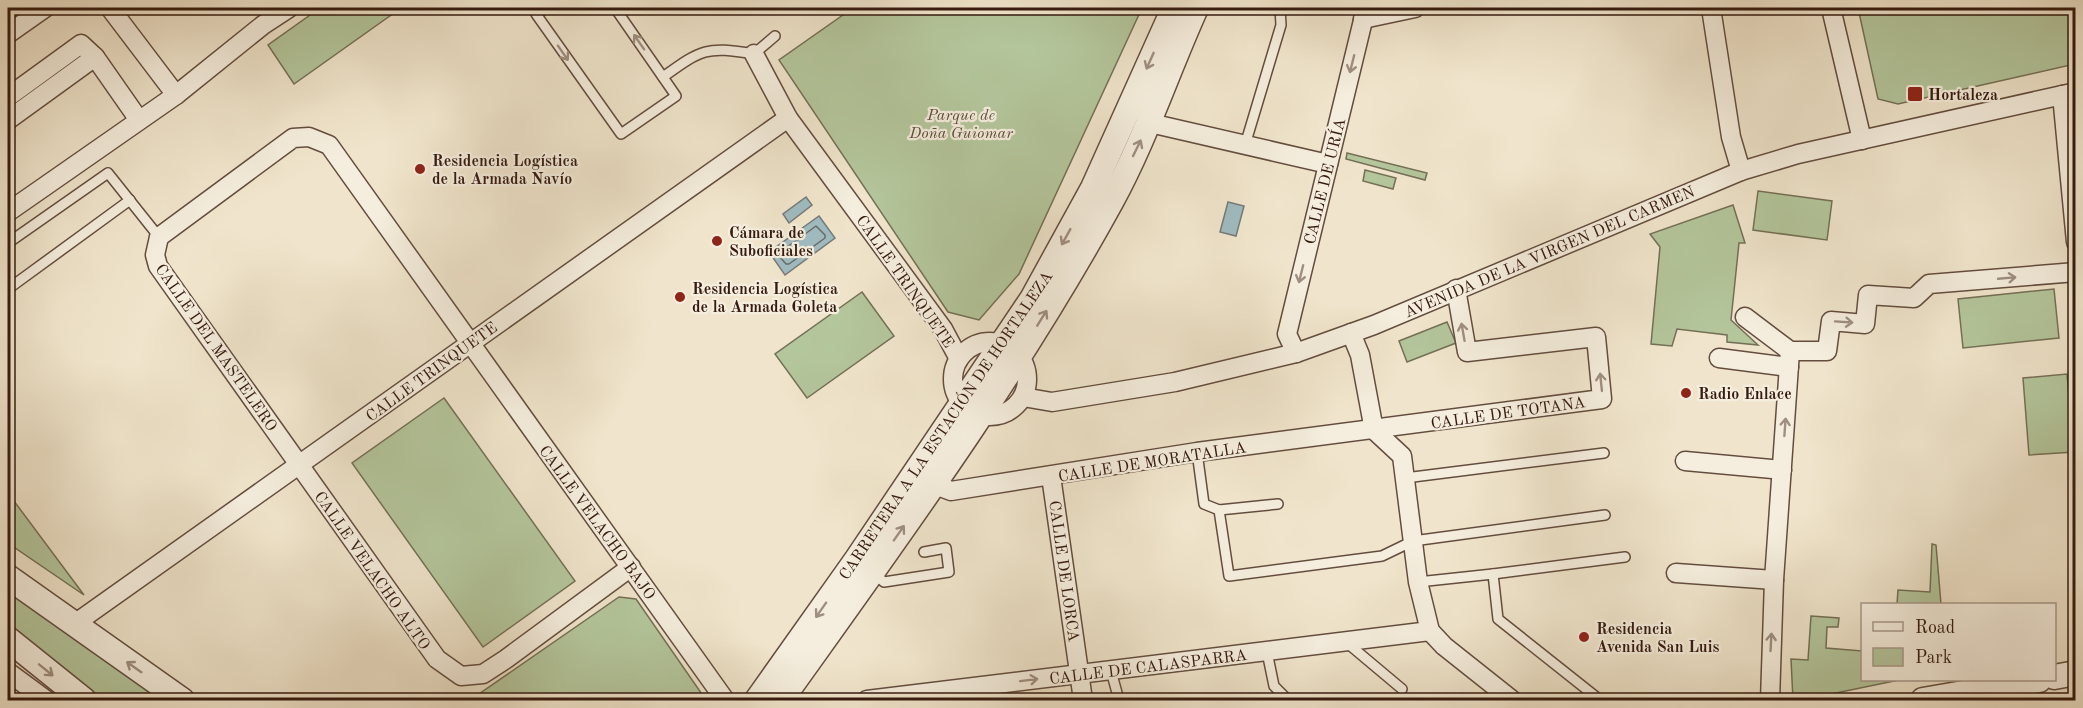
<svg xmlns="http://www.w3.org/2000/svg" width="2083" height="708" font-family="'Old Standard TT',serif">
<rect width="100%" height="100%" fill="#f0e5cc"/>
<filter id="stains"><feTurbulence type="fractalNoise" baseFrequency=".00333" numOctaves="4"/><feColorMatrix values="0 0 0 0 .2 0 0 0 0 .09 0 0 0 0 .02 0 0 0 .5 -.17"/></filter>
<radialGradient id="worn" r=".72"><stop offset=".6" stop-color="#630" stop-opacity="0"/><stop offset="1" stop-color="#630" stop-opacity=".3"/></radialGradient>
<!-- green -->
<g fill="#b4c69c" stroke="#747056" stroke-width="1.5">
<path d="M320 8H401L294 84 268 45Z"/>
<path d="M853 8H1142L1019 274 979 320 948 312 779 60Z"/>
<path d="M1858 8H2075V64L1898 104 1878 99Z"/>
<path d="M1347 153 1427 173 1425 180 1346 159Z"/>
<path d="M1365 170 1396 178 1393 189 1363 181Z"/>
<path d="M1758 191 1832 201 1827 240 1753 230Z"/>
<path d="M1733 205 1745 243H1739L1731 320 1758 345 1727 342V335L1677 329 1672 346 1651 344 1660 247 1650 234Z"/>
<path d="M2054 289 2059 338 1963 348 1958 299Z"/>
<path d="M862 292 894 336 807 398 775 354Z"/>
<path d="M1447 322 1456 343 1407 362 1399 341Z"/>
<path d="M2067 374 2074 452 2029 455 2023 378Z"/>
<path d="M444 398 575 581 483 647 352 463Z"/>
<path d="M8 493 84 595 8 543Z"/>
<path d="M1932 544 1936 545 1941 604H1897L1898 590 1930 592Z"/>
<path d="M8 585 172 700H94L8 633Z"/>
<path d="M619 597 636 599 706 700H484L479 694Z"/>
<path d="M1811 616 1839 618 1838 627H1827L1826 648 1862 651V646V680H1899L1802 700H1793L1791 659 1808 660Z"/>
</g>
<!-- water -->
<g fill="#9fbcc1" stroke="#757b7a" stroke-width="1.5">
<path d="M806 197 812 205 789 223 783 214Z"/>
<path d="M1228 202 1244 206 1236 236 1220 232Z"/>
<path d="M819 216 835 238 785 275 769 252Z"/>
</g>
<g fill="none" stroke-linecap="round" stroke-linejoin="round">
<!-- shore -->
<path stroke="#6a6b68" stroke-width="1.5" d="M816 226 825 235V238L789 264H786L779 256V253Z"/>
<defs>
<g id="service">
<path d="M546 8 536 14 621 134 676 96 615 8"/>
<path d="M663 77C702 49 706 46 754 54L775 36"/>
<path d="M1245 145 1281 25 1280 8"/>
<path d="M8 243 108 173 159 237"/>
<path d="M8 289 130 200"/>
<path d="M1197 452 1204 504 1219 510 1229 576 1382 556 1413 541 1605 515"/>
<path d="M1405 478 1604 453"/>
<path d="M1219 510 1278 504"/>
<path d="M873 573 884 582 949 572 946 548 924 552"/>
<path d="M1493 574 1625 557"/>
<path d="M1418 582 1493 574 1498 619 1600 700"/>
<path d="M1346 642 1402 689"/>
<path d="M1267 652 1274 686 1288 700"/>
<path d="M1111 671 1119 700"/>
</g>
<g id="minor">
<path d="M110 8 176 95"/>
<path d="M1711 8 1731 137 1741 171"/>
<path d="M1831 8 1862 140"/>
<path d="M1363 19 1415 8"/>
<path d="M8 34 45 8"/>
<path d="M754 54 788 118 943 329 959 359"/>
<path d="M2062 95 2076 242"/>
<path d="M8 97 81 44 95 57"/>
<path d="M8 120 95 57 139 120"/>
<path d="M1150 123 1328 164"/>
<path d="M8 212 176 95 263 25 289 8"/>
<path d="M1745 317 1790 351H1827L1831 321 1865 324 1868 295 1914 298 1929 284 2076 272"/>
<path d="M1351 333 1360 355 1374 430 1402 456 1418 582 1430 631 1444 646 1512 700"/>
<circle cx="990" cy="379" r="37"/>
<path d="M1296 353 1287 334 1366 8"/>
<path d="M1719 358 1789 367"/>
<path d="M1023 397 1052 402 1175 382 1296 353 1374 325 1741 171 1798 154 2076 92"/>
<path d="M1685 461 1782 470"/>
<path d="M1051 476 1083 700"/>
<path d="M933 484 951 491 1197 452 1602 399 1596 337 1467 352 1456 289"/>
<path d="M631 567 506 659 483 674 461 676 437 659 158 266 155 255 159 237 293 138 309 137 329 145 725 700"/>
<path d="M1676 573 1774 580"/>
<path d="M73 625 788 118"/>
<path d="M8 672 46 700"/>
<path d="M867 700 1430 631"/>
<path d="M1770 700 1774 580 1790 351"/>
</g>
<g id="tertiary">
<path d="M8 577 182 700"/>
<path d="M8 639 84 700"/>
<path d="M2054 677 2076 673"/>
<path d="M757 700 857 559 1032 299 1093 188 1174 8"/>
<path d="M781 700C896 539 1015 377 1111 202 1145 140 1167 72 1196 8"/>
<path d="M1923 700 2039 680"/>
</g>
</defs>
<!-- service casing -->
<use href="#service" stroke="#644d3f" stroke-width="12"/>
<!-- minor casing -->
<use href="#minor" stroke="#644d3f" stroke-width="21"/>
<!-- tertiary casing -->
<use href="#tertiary" stroke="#644d3f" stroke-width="27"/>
<!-- service -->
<use href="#service" stroke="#f5eede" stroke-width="9"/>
<!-- minor -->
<use href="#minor" stroke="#f5eede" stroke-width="18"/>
<!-- tertiary -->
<use href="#tertiary" stroke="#f5eede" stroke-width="24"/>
</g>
<!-- one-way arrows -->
<defs><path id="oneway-shaft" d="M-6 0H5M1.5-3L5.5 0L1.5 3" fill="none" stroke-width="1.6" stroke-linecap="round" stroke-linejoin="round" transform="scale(1.5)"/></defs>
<g stroke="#9f8f81">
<use href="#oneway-shaft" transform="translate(639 42) rotate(-125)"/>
<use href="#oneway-shaft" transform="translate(563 53) rotate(55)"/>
<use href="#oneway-shaft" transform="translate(1150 61) rotate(114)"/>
<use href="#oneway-shaft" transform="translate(1352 64) rotate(104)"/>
<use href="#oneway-shaft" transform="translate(1137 148) rotate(-64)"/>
<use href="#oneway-shaft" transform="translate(1066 237) rotate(119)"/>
<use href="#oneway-shaft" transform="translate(1301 274) rotate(104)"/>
<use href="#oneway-shaft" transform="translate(2007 278) rotate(-5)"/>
<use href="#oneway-shaft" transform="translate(1042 318) rotate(-58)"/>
<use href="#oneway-shaft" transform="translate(1844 322) rotate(4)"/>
<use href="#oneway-shaft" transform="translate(1463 332) rotate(-100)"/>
<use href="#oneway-shaft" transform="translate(1601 382) rotate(-96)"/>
<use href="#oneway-shaft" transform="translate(1785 427) rotate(-86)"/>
<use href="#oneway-shaft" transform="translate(899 533) rotate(-55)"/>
<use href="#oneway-shaft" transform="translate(821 610) rotate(125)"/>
<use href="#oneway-shaft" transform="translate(1771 642) rotate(-87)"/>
<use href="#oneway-shaft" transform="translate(134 667) rotate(-145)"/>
<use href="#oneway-shaft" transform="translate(46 670) rotate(39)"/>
<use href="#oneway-shaft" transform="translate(1029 680) rotate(-7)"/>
</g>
<!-- markers -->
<g fill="#8f2418" stroke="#f5eede" stroke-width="2">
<rect x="1907" y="86" width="16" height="16" rx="3"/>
<circle cx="420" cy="169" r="6"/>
<circle cx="717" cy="241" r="6"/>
<circle cx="680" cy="297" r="6"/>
<circle cx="1686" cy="393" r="6"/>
<circle cx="1584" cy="637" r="6"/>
</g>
<g text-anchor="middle" stroke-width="4.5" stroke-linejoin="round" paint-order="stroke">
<!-- poi labels -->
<g font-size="16" font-weight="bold" fill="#351a10" stroke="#f5eede" text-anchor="start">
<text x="1928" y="100">Hortaleza</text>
<text x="432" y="166">Residencia Logística<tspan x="432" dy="18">de la Armada Navío</tspan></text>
<text x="729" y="238">Cámara de<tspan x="729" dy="18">Suboficiales</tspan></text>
<text x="692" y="294">Residencia Logística<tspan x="692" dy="18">de la Armada Goleta</tspan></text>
<text x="1698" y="399">Radio Enlace</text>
<text x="1596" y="634">Residencia<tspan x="1596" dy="18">Avenida San Luis</tspan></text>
</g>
<!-- park labels -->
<g font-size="16" font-style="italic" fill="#5b4e3a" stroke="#f5eede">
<text x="961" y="120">Parque de<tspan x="961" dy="18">Doña Guiomar</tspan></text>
</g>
<!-- street labels -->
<g font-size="16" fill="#351a10" stroke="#f5eede">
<text transform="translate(1324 181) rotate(-76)" y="6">CALLE DE URÍA</text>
<text transform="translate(1549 251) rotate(-23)" y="6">AVENIDA DE LA VIRGEN DEL CARMEN</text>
<text transform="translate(906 281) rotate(55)" y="6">CALLE TRINQUETE</text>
<text transform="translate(217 347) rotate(55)" y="6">CALLE DEL MASTELERO</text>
<text transform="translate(431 371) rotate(-36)" y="6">CALLE TRINQUETE</text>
<text transform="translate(1508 412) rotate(-8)" y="6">CALLE DE TOTANA</text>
<text transform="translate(945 425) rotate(-56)" y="6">CARRETERA A LA ESTACIÓN DE HORTALEZA</text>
<text transform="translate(1152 461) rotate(-9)" y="6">CALLE DE MORATALLA</text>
<text transform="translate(598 522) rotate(54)" y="6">CALLE VELACHO BAJO</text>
<text transform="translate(373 570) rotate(55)" y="6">CALLE VELACHO ALTO</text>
<text transform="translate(1065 571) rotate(82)" y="6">CALLE DE LORCA</text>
<text transform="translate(1148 666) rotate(-7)" y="6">CALLE DE CALASPARRA</text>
</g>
</g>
<!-- margin -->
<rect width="2083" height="708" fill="none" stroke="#f0e5cc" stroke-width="30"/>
<rect x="9" y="9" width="2065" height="690" fill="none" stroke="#351a10" stroke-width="3"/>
<rect x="15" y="15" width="2053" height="678" fill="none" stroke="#351a10" stroke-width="1.5"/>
<!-- legend -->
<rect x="1861" y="603" width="195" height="78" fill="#f5eede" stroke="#a8998c" stroke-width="1.5"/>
<rect x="1873" y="622" width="30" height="9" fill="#f5eede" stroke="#a8998c" stroke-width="1.5"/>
<text x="1915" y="633" font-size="18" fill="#351a10">Road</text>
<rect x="1873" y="648" width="30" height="18" fill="#b4c69c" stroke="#a8998c" stroke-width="1.5"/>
<text x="1915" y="663" font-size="18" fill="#351a10">Park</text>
<rect width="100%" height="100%" filter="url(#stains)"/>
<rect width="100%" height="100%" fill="url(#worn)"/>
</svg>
